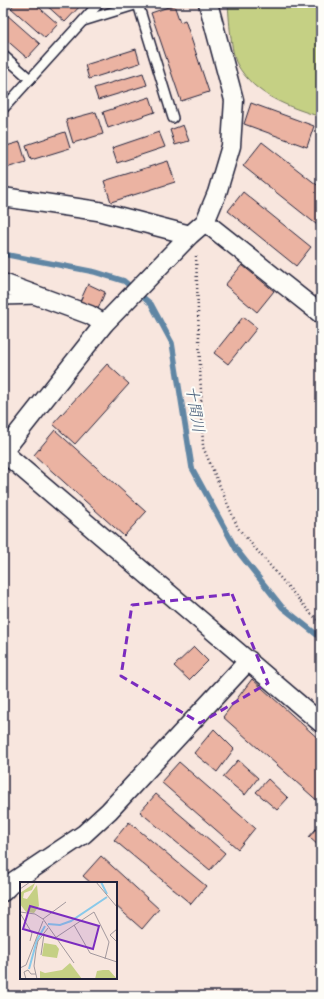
<svg xmlns="http://www.w3.org/2000/svg" width="324" height="999" font-family="'Patrick Hand','Klee One',sans-serif">
<rect width="100%" height="100%" fill="#f8e6de"/>
<filter id="ink" filterUnits="userSpaceOnUse"><feTurbulence type="fractalNoise" baseFrequency=".025" numOctaves="2"/><feDisplacementMap in="SourceGraphic" scale="8" xChannelSelector="R" yChannelSelector="G"/><feConvolveMatrix kernelMatrix="1 2 1 2 8 2 1 2 1" color-interpolation-filters="sRGB"/></filter>
<g filter="url(#ink)">
<!-- green -->
<path fill="#c5d084" stroke="#747960" d="M228 3H321V117C289 107 255 96 237 64 231 53 229 17 228 3Z"/>
<g fill="none" stroke-linecap="round" stroke-linejoin="round">
<!-- stream -->
<path stroke="#6086a4" stroke-width="5.5" d="M3 254 95 272 124 281 151 304 172 343 192 468 236 549 282 607 321 638"/>
</g>
<!-- building -->
<g fill="#ebb3a2" stroke="#22223b">
<path d="M15 3H34L58 24 45 38 11 8Z"/>
<path d="M44 3H81L82 4 65 22Z"/>
<path d="M174 5 180 22 185 20 209 92 181 101 151 13Z"/>
<path d="M6 14 40 44 27 58 3 37V17Z"/>
<path d="M136 49 140 63 89 79 85 65Z"/>
<path d="M143 73 147 85 98 100 94 88Z"/>
<path d="M150 97 155 112 108 128 103 112Z"/>
<path d="M251 103 314 126 307 147 244 124Z"/>
<path d="M96 112 103 134 73 143 66 120Z"/>
<path d="M183 125 189 141 175 145 170 130Z"/>
<path d="M65 132 70 148 31 160 26 145Z"/>
<path d="M159 132 165 147 117 163 112 148Z"/>
<path d="M20 142 26 162 3 169V147Z"/>
<path d="M262 142 321 188V228L243 166Z"/>
<path d="M168 161 175 182 111 202 104 181Z"/>
<path d="M243 192 311 247 296 266 228 211Z"/>
<path d="M242 265 274 291 257 312 225 285Z"/>
<path d="M88 284 105 292 96 314 78 306Z"/>
<path d="M243 317 257 328 228 364 214 353Z"/>
<path d="M107 364 129 384 75 444 53 424Z"/>
<path d="M55 430 146 512 124 536 34 455Z"/>
<path d="M194 647 208 661 189 680 174 666Z"/>
<path d="M252 679 321 741V804L223 717Z"/>
<path d="M214 729 234 749 217 772 194 753Z"/>
<path d="M238 760 258 778 245 795 223 777Z"/>
<path d="M179 762 255 828 238 849 161 782Z"/>
<path d="M268 779 288 798 277 810 256 792Z"/>
<path d="M156 794 225 853 210 870 140 812Z"/>
<path d="M129 822 206 886 191 904 114 840Z"/>
<path d="M321 823V848L309 837Z"/>
<path d="M101 856 159 909 142 929 116 906V883H91L83 876Z"/>
</g>
<g fill="none" stroke-linecap="round" stroke-linejoin="round">
<defs>
<g id="lane">
<path d="M83 21 138 4 173 118"/>
<path d="M3 55 30 79"/>
<path d="M3 109 99 3"/>
<path d="M3 300 37 299"/>
</g>
<g id="street">
<path d="M3 197 98 211 190 235"/>
<path d="M205 222 321 314"/>
<path d="M3 283 90 315 104 324"/>
<path d="M3 452 104 324 190 235 205 222 217 193 231 146 234 100 208 3"/>
<path d="M3 452 321 723"/>
<path d="M3 892 14 881 84 834 109 811 249 660"/>
</g>
</defs>
<!-- lane casing -->
<use href="#lane" stroke="#22223b" stroke-width="12"/>
<!-- street casing -->
<use href="#street" stroke="#22223b" stroke-width="21"/>
<!-- path -->
<path stroke="#22223b" stroke-width="2.5" stroke-dasharray="1 3" stroke-linecap="butt" d="M196 256 203 447 238 528 312 615 321 622"/>
<!-- lane -->
<use href="#lane" stroke="#fdfcf7" stroke-width="9"/>
<!-- street -->
<use href="#street" stroke="#fdfcf7" stroke-width="18"/>
</g>
</g>
<!-- marked area -->
<path fill="none" stroke="#7b2cbf" stroke-width="3" stroke-dasharray="8 5" stroke-linejoin="round" d="M232 594 268 683 200 723 121 676 132 605Z"/>
<g text-anchor="middle" stroke-width="4" stroke-linejoin="round" paint-order="stroke">
<!-- water labels -->
<g font-size="16" font-style="italic" fill="#465c78" stroke="#fdfcf7">
<text transform="translate(196 409) rotate(81)" y="6">十間川</text>
</g>
</g>
<!-- overview -->
<g transform="translate(20 882)">
<rect width="97" height="97" fill="#f8e6de"/>
<path d="M15 1 12 8 4 11 3 16 7 17 17 3 19 24 14 31 6 30 0 22V11ZM24 61 36 63 39 67 37 76 22 74ZM50 81 62 97H20V89L25 91 42 88ZM83 88H89L97 97H75L77 89Z" fill="#c5d084"/>
<path fill="none" stroke="#89c9ea" stroke-width="2" d="M81 0 87 12M28 42 40 43 51 39 87 15M9 87 17 58 25 44"/>
<path fill="none" stroke="#a2989d" stroke-width="1" d="M76 0 97 25M0 7 10 0M0 30 15 32 23 37 54 81M0 31 12 51 10 59M23 37 46 20M54 43 70 71 97 80M97 47 90 53 97 60M35 56 74 30 89 60 85 77M21 73 24 52M0 86 6 83 23 39M6 97 4 90 8 88 11 92H16M17 97 14 84 16 68 18 59 28 46"/>
<path fill="#7b2cbf" fill-opacity="0.15" stroke="#7b2cbf" stroke-width="2" d="M10 24 79 44 73 67 3 47Z"/>
<rect width="97" height="97" fill="none" stroke="#22223b" stroke-width="2"/>
</g>
<!-- margin -->
<rect width="324" height="999" fill="none" stroke="#fdfcf7" stroke-width="16"/>
<rect x="8" y="8" width="308" height="983" fill="none" stroke="#22223b" stroke-width="1.5" filter="url(#ink)"/>
</svg>
